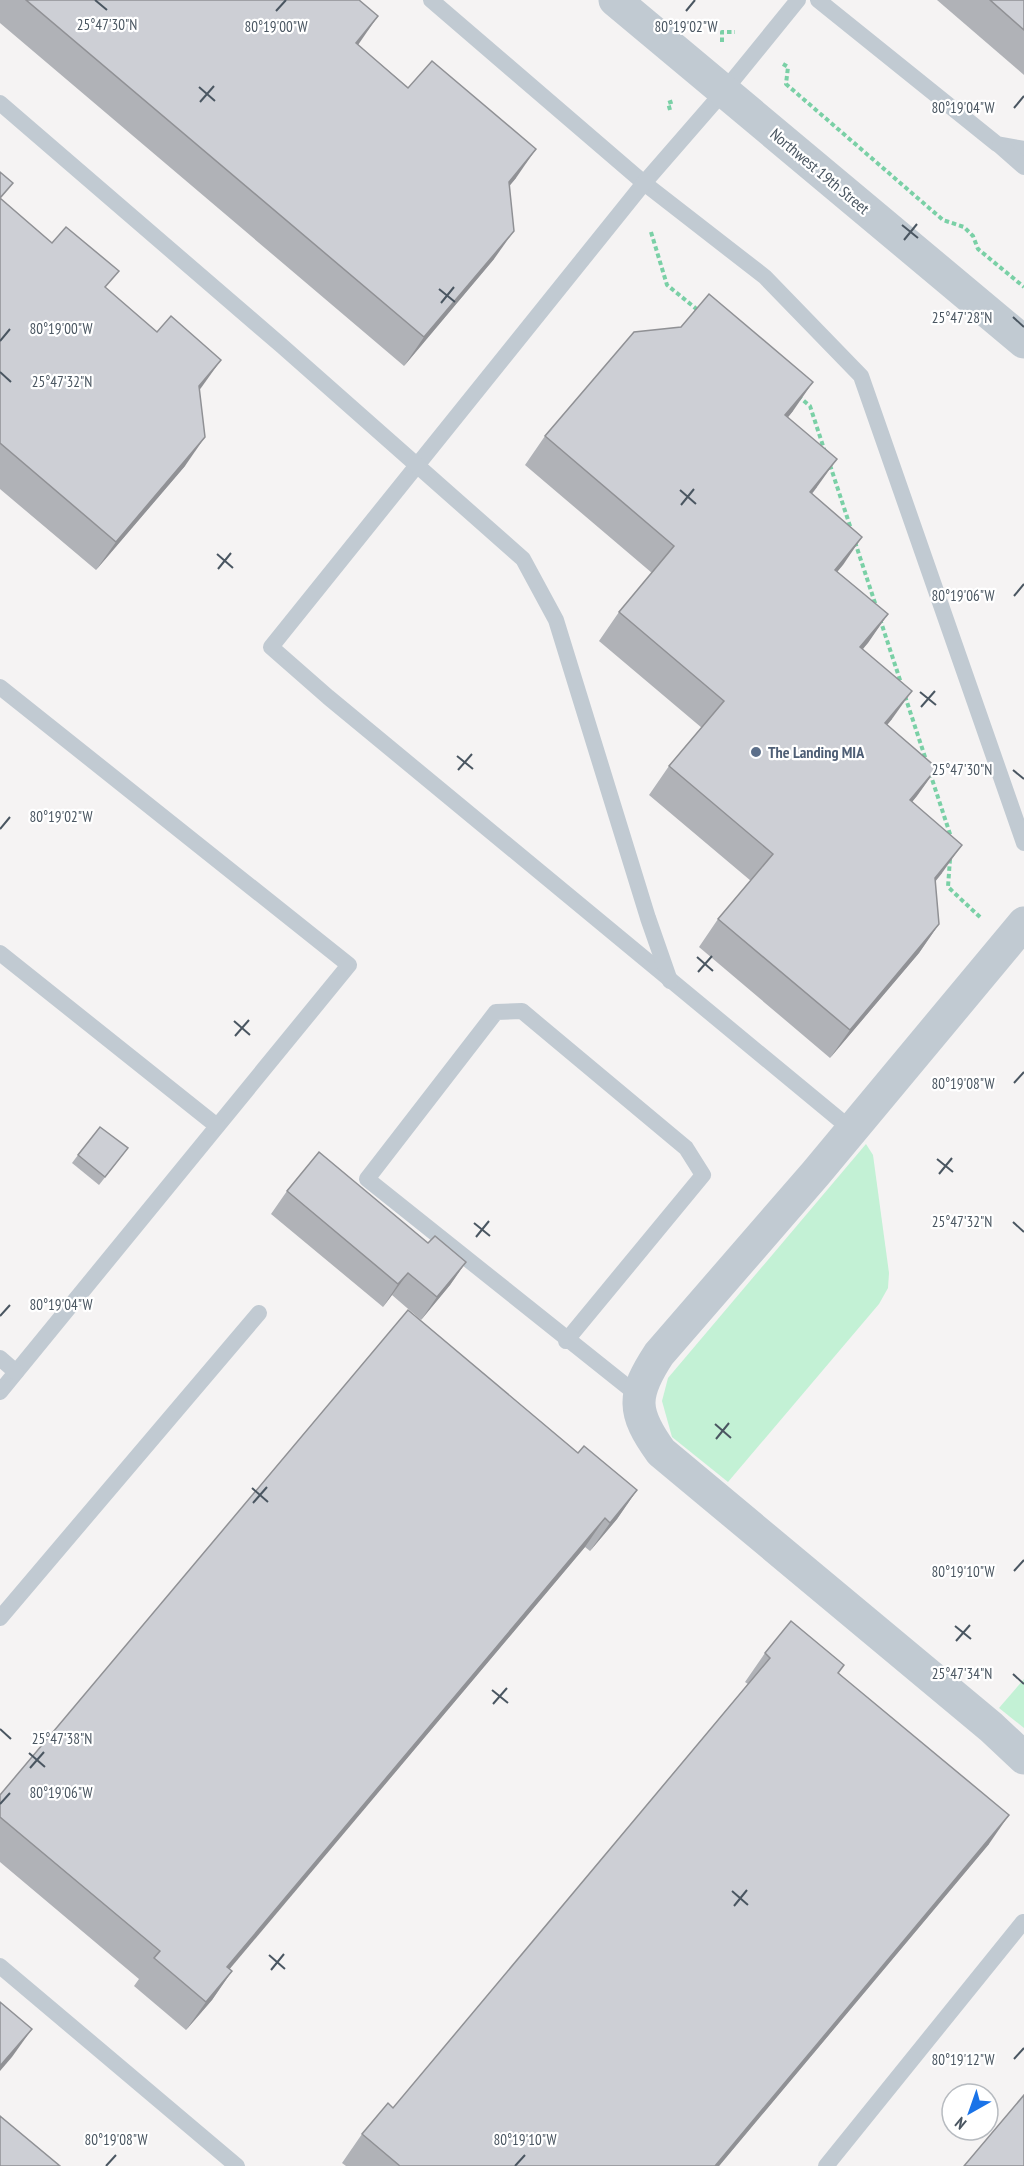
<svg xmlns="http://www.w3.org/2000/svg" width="1024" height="2166" font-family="'PT Sans Narrow',sans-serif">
<rect width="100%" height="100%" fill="#f5f3f3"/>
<!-- green -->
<g fill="#c3f1d5">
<path d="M866 1144 873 1155 889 1273 888 1288 879 1304 728 1482 672 1437 662 1401 668 1378Z"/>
<path d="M1024 1679V1728L999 1708Z"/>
</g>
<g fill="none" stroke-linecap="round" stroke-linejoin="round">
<!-- path -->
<g stroke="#7ad0a6" stroke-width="4" stroke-dasharray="4.5 3" stroke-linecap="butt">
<path d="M722 42V32H735"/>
<path d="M783 64 788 67 786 84 943 220 964 227 973 236 978 249 1024 287"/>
<path d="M670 110 668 103 674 101"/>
<path d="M651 232 667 285 699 311"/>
<path d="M798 396 810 406 825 452"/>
<path d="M830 465 851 529"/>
<path d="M855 542 876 606"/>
<path d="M880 619 902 686"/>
<path d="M905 696 926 760"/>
<path d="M930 773 951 837"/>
<path d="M950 859 948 887 981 918"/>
</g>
<!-- service -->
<g stroke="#c1cad2" stroke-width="16">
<path d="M431 0 644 183 765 277 861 376 1024 843"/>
<path d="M798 0 724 91 644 183 271 647 328 697 852 1130"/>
<path d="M818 0 997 144 1024 149"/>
<path d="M0 103 282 346 523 559 556 620 648 918 670 981"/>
<path d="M1000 146 1024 167"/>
<path d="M0 687 349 965 0 1392"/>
<path d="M0 953 217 1126"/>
<path d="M566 1341 703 1175 686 1148 522 1011 496 1012 367 1179 639 1396"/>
<path d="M0 1358 16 1372"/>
<path d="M0 1618 259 1313"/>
<path d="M0 1966 237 2166"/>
<path d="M826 2166 1023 1922"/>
</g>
<!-- minor -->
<g stroke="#c1cad2" stroke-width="33">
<path d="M615 0 1024 342"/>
<path d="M1024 923 816 1173 659 1354C632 1395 632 1412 661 1452L991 1727 1024 1758"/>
</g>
</g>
<!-- wall -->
<g fill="#b0b2b7">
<path d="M0 0H359L358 45 516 178 509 186 494 259 404 366 0 23Z"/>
<path d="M937 0H1024V75Z"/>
<path d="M0 172 1 200 106 289 200 390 185 466 96 570 0 489Z"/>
<path d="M793 411 788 417 817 487 812 494 862 537 837 572 888 614 863 649 892 719 887 725 937 768 912 802 942 873 935 882 939 924 919 953 830 1058 699 947 718 919 751 881 649 795 669 766 702 728 599 641 619 612 652 573 525 465 545 436Z"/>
<path d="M128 1148 99 1185 72 1163 78 1155Z"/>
<path d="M287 1191 428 1243 466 1262 450 1285 421 1320 392 1295 383 1307 271 1214Z"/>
<path d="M578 1453 637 1490 617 1519 590 1551 585 1547 229 1969 232 1971 212 2000 186 2030 134 1986 139 1979 0 1862V1795Z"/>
<path d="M765 1653 839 1673 989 1844 719 2166H346L342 2163 362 2134 393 2108 748 1684 745 1682Z"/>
</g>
<!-- shaded-wall -->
<g fill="#909195">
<path d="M378 16 358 45 336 72 356 43Z"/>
<path d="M536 149 516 178 489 211 509 182Z"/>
<path d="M514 231 494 259 404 366 424 337Z"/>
<path d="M221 360 201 388 179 414 199 386Z"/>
<path d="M813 382 793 411 766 444 785 415Z"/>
<path d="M205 437 185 466 96 570 116 542Z"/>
<path d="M837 459 817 487 790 520 810 492Z"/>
<path d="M862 537 843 565 815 598 835 570Z"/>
<path d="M888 614 868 643 840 675 860 647Z"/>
<path d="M912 691 892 719 865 751 885 723Z"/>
<path d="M937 768 917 796 890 828 910 800Z"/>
<path d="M962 845 942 873 915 906 935 878Z"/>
<path d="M939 924 919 953 830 1058 850 1030Z"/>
<path d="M466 1262 450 1285 421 1320 437 1297Z"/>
<path d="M408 1273 392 1295 383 1307 398 1284Z"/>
<path d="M637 1490 617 1519 590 1551 610 1523Z"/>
<path d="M605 1518 585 1547 207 1996 227 1967Z"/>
<path d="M1009 1815 989 1844 719 2166H715Z"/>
<path d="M232 1971 212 2000 186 2030 206 2002Z"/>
<path d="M32 2029 12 2057 0 2071V2066Z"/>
</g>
<!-- building -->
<g fill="#cdcfd5" stroke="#909195" stroke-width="1.5">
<path d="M26 0H359L378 16 356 43 408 88 432 61 536 149 509 182 514 231 424 337Z"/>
<path d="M990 0H1024V30Z"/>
<path d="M0 172 13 183 0 198Z"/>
<path d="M0 198 52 243 66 227 119 271 105 287 157 332 171 316 221 360 199 386 205 437 116 542 0 443Z"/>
<path d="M709 294 813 382 785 415 837 459 810 492 862 537 835 570 888 614 860 647 912 691 885 723 937 768 910 800 962 845 935 878 939 924 850 1030 718 919 773 854 669 766 724 701 619 612 674 546 545 436 634 332 681 327Z"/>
<path d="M100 1127 128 1148 105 1177 78 1155Z"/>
<path d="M319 1152 428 1243 435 1236 466 1262 437 1297 408 1273 398 1284 287 1191Z"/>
<path d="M408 1310 578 1453 584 1446 637 1490 610 1523 605 1518 227 1967 232 1971 206 2002 154 1958 160 1951 0 1817V1795Z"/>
<path d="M791 1621 844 1665 838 1673 1009 1815 715 2166H400L362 2134 388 2103 393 2108 770 1658 765 1653Z"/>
<path d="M0 2002 32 2029 0 2066Z"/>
<path d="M1024 2095V2166H964Z"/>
<path d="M0 2116 60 2166H0Z"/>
</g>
<!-- ticks -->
<path fill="none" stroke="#4a5661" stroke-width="2" d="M95 0 107 10M276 11 286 0M686 11 695 0M199 87 215 101M200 102 214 86M1014 108 1024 96M902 225 918 238M904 240 917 224M439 289 455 302M441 303 454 287M1013 317 1024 327M0 341 10 329M0 372 11 382M680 490 696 504M681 505 694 489M217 554 233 568M218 569 231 553M1014 596 1024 584M920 692 936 705M921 707 935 691M457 756 473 769M458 770 472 754M1013 770 1024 779M0 829 10 817M697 957 713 971M698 972 712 956M234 1021 250 1035M235 1036 249 1020M1014 1083 1024 1072M937 1159 953 1172M939 1174 952 1158M1013 1222 1024 1232M474 1223 490 1236M476 1237 489 1221M0 1316 10 1305M715 1424 731 1438M716 1439 729 1423M252 1488 268 1502M253 1503 267 1487M1014 1571 1024 1560M955 1626 971 1639M956 1641 970 1625M1013 1674 1024 1684M492 1690 508 1703M493 1704 507 1688M0 1729 11 1739M29 1753 45 1767M30 1768 44 1752M0 1804 10 1793M732 1891 748 1905M734 1906 747 1890M269 1955 285 1969M271 1970 284 1954M1014 2059 1024 2048M106 2166 116 2155M515 2166 525 2155"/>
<!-- markers -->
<circle fill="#5c6f8a" stroke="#fff" stroke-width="2" cx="756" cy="752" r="6"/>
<g text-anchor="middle" stroke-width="4.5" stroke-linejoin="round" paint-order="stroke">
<!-- street labels -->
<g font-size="16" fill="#4a5661" stroke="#fff">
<text transform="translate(820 171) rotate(40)" y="6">Northwest 19th Street</text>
</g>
<!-- service labels -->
<g font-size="16" font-weight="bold" fill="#4e5e75" stroke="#fff" text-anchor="start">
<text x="768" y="758">The Landing MIA</text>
</g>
</g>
<g font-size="15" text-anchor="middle" fill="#4a5661" stroke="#fff" stroke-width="4.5" stroke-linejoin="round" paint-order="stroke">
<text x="107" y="30">25°47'30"N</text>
<text x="276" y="32">80°19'00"W</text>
<text x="686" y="32">80°19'02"W</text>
<text x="963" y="113">80°19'04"W</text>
<text x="962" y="323">25°47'28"N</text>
<text x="61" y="334">80°19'00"W</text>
<text x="62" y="387">25°47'32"N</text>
<text x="963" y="601">80°19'06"W</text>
<text x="962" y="775">25°47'30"N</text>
<text x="61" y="822">80°19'02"W</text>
<text x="963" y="1089">80°19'08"W</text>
<text x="962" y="1227">25°47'32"N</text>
<text x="61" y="1310">80°19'04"W</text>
<text x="963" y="1577">80°19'10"W</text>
<text x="962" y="1679">25°47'34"N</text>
<text x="62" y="1744">25°47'38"N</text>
<text x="61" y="1798">80°19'06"W</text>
<text x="963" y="2065">80°19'12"W</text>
<text x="116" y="2145">80°19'08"W</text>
<text x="525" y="2145">80°19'10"W</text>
</g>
<!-- north arrow -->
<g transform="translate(970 2112) rotate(220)"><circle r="28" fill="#ffffff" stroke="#b7bbc0" stroke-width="1.5"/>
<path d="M0-4.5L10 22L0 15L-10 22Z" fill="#1a73e8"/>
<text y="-9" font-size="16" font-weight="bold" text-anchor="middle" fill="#4a5661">N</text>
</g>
</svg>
